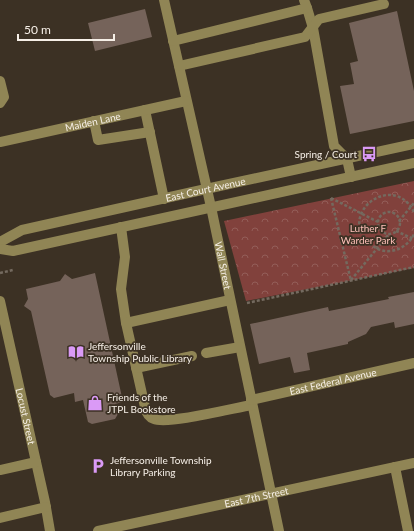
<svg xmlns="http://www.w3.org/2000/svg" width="414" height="531" font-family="Lato,sans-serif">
<defs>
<pattern id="park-crowns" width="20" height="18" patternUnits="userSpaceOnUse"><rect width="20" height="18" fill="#81413c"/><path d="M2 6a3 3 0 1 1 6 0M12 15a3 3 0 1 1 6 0" fill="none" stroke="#935d58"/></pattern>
</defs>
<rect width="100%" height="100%" fill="#3c3124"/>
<!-- park -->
<path fill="url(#park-crowns)" d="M414 181V268L246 301 224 221Z"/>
<!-- building -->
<g fill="#75635a">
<path d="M145 9 152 37 95 51 88 23Z"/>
<path d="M397 11 414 91V121L350 134 340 86 354 84 350 63 358 61 349 23Z"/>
<path d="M95 273 123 402 115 404 118 414 115 419 92 424 88 422 83 400 75 402 74 393 54 398 50 395 31 311 24 306 28 299 26 289 60 281 65 274 72 279Z"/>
<path d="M414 292V324L395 328 394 322 371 327 366 334 348 342V344L307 353 310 370 294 373 290 357 259 364 250 324 328 307 329 311 389 299 388 297Z"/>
</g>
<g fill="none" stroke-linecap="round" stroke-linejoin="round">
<!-- path -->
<g stroke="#746a5f" stroke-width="2.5" stroke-dasharray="3 2" stroke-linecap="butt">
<path d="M331 198 351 281"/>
<path d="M331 198 378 222"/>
<path d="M414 212C393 171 338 213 368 242 374 248 382 252 390 251 401 250 410 243 414 234"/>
<circle cx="389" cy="223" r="11"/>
<path d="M399 221 414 203"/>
<path d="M396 231 414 239"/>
<path d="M0 273 13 270"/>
<path d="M351 280 389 234"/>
<path d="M247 303 414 267"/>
</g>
<!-- minor -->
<g stroke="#908555" stroke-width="10">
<path id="s1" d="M164 0 211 207 279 531"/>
<path d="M307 8 313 28 334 146 347 159 351 177"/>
<path d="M173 41 307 8 304 0"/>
<path d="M179 66 305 37 319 19 384 4"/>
<path d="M0 81 4 97 0 103"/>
<path d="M145 110 164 199"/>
<path d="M94 121 98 140 150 132"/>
<path id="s2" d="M0 142 186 101"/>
<path d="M121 227 125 257 121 289 126 323 145 407C146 412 148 417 154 419 167 425 234 408 252 405"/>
<path id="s3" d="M0 242 22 230 206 189 414 144"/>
<path d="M0 249 13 251 414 163"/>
<path id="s4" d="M0 301 45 502 50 531"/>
<path d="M126 323 230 300"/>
<path d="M206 353 240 347"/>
<path d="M136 368 192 356"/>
<path id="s5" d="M251 400 414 363"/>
<path d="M395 467 408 531"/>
<path d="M0 470 36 462"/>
<path d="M0 518 46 507"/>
<path id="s6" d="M98 531 414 463"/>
</g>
</g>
<!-- icons -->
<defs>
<symbol id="bus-bare" viewBox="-9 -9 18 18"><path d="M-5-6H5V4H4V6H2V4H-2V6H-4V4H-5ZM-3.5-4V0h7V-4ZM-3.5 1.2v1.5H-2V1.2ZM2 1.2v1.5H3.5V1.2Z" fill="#da9af6" stroke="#3c3124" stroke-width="2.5" paint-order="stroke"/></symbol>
<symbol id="library-bare" viewBox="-9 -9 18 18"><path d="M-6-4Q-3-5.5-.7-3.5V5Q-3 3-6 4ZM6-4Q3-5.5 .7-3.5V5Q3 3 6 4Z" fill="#da9af6" stroke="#3c3124" stroke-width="2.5" paint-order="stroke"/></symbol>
<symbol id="shop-bare" viewBox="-9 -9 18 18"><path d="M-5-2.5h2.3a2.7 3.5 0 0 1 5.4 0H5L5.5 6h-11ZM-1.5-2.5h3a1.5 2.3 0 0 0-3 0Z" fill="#da9af6" stroke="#3c3124" stroke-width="2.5" paint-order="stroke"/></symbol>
<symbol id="parking-bare" viewBox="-9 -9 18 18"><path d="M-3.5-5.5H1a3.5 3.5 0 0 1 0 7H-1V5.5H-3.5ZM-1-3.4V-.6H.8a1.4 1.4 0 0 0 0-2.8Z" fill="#da9af6" stroke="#3c3124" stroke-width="2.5" paint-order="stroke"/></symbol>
</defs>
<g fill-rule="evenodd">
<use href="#bus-bare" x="358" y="143" width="22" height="22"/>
<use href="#library-bare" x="65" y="341" width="22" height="22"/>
<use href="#shop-bare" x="84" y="392" width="22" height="22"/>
<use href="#parking-bare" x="87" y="455" width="22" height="22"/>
</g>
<g text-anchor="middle" stroke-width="3.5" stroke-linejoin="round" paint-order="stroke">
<!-- street labels -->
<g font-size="10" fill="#f6efe7" stroke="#3c3124">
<text dy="4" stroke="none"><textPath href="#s2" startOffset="95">Maiden Lane</textPath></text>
<text dy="4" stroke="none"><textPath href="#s3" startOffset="213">East Court Avenue</textPath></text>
<text dy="4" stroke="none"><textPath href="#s1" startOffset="272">Wall Street</textPath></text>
<text dy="4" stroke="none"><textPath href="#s5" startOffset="84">East Federal Avenue</textPath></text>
<text dy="4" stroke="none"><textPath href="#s4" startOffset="118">Locust Street</textPath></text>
<text dy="4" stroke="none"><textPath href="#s6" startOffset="162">East 7th Street</textPath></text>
</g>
<!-- poi labels -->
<g font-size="10" fill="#f6efe7" stroke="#3c3124" text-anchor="start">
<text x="357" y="158" text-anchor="end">Spring / Court</text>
<text x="88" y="350">Jeffersonville<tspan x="88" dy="12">Township Public Library</tspan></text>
<text x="107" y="401">Friends of the<tspan x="107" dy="12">JTPL Bookstore</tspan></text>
<text x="110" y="464">Jeffersonville Township<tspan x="110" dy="12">Library Parking</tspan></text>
</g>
<!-- park labels -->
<g font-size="10" fill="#ffc1ba" stroke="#3c3124">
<text x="368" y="232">Luther F<tspan x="368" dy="12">Warder Park</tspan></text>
</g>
</g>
<!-- scale -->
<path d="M18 34v6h96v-6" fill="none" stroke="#f6efe7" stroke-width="2"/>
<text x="24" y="34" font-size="12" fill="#f6efe7" stroke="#3c3124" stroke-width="3" paint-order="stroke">50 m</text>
</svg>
